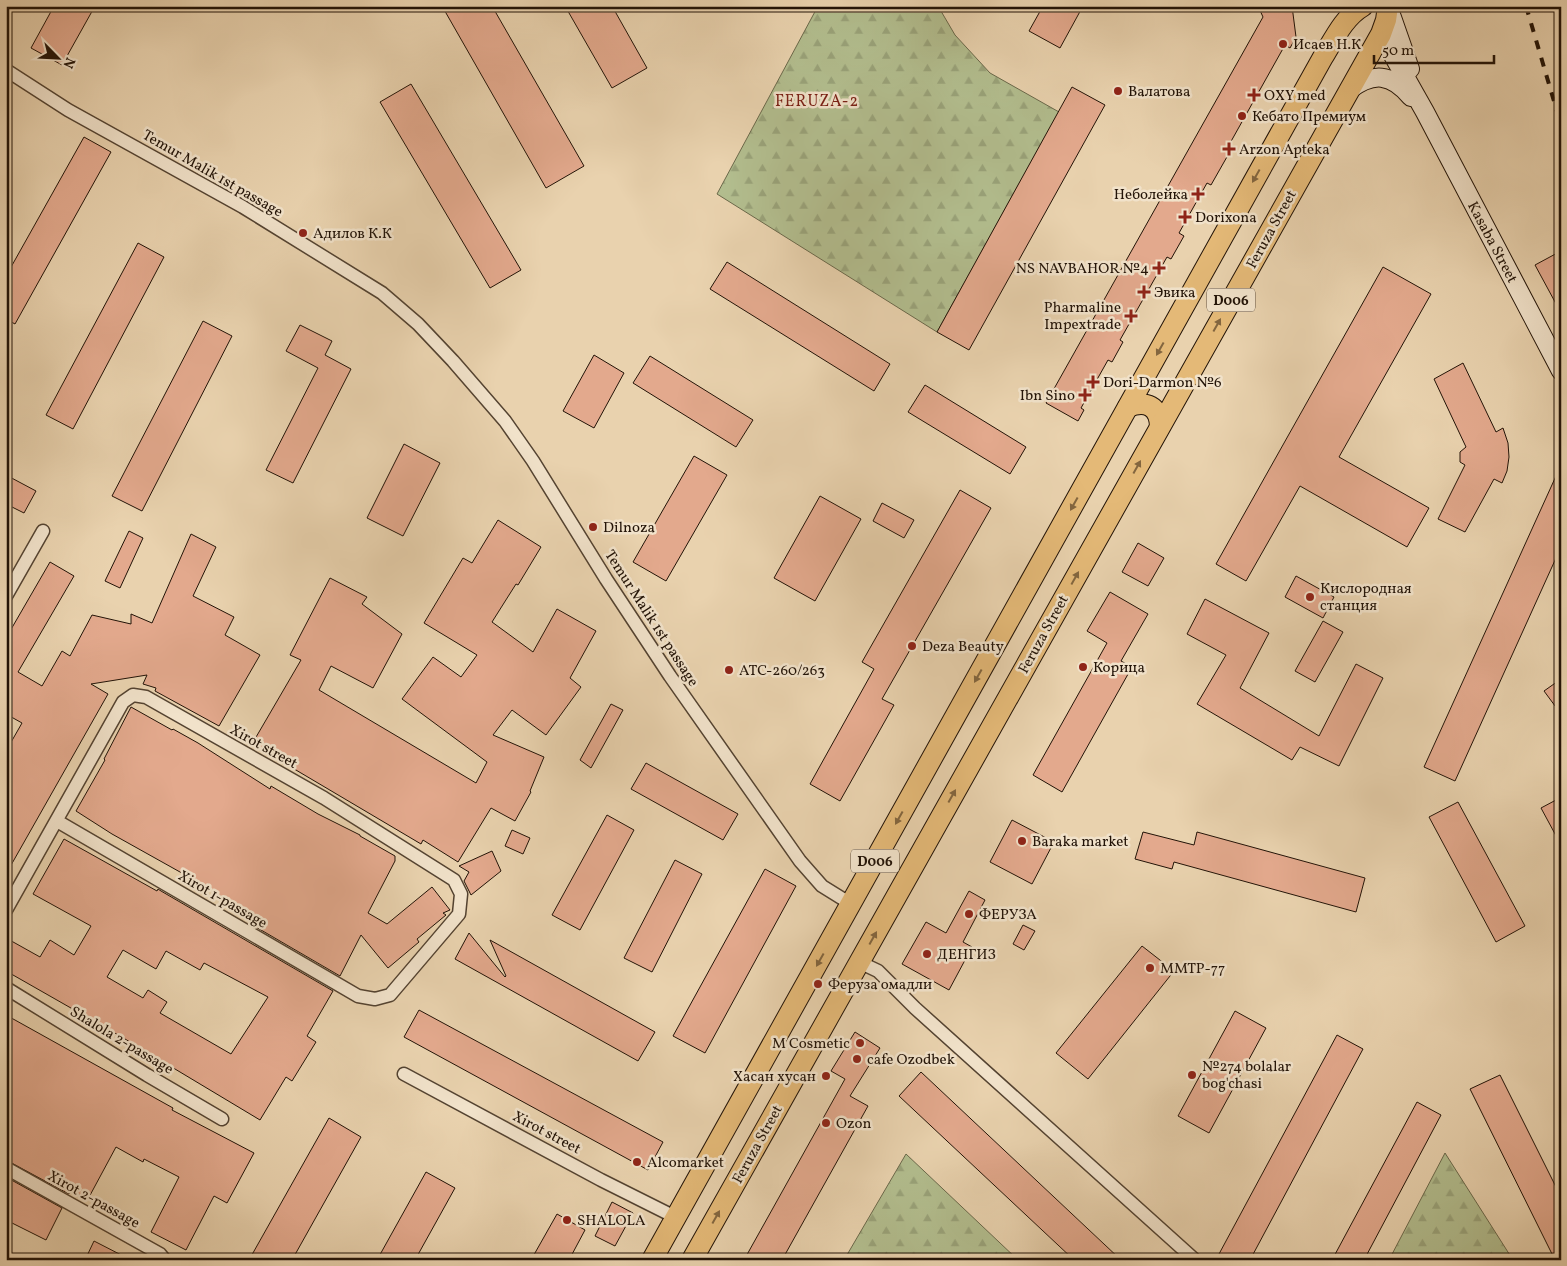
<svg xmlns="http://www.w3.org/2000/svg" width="1567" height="1266" font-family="Vollkorn,serif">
<defs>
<pattern id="forest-firs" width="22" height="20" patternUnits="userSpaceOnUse" patternTransform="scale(1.25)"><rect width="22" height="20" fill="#b2bd8e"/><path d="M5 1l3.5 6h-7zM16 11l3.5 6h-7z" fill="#99a279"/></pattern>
</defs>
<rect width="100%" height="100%" fill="#e9d2ae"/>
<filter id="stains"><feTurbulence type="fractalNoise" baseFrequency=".004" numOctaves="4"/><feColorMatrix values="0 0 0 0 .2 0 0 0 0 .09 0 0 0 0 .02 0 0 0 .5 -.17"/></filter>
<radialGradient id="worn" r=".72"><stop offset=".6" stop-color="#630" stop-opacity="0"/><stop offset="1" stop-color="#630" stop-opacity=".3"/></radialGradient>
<!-- forest -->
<g fill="url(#forest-firs)" stroke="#6a684a">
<path d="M818 6H938L955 35 990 73 1059 112 937 332 717 194Z"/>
<path d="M1445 1153 1513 1260H1389Z"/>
<path d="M906 1154 1018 1260H844Z"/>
</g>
<!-- building -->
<g fill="#e3a98d" stroke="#221307" fill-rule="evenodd">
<path d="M54 6H95L62 65 31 48Z"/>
<path d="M442 6H492L584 166 546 188Z"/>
<path d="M565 6H612L647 68 612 88Z"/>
<path d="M1043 6H1083L1060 48 1029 31Z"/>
<path d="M1258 6H1292L1296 37 1290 48 1285 45 1229 145 1232 148 1211 185 1207 183 1179 233 1184 236 1171 259 1167 257 1120 340 1123 342 1112 362 1108 360 1081 408 1084 410 1078 421 1046 403 1263 17Z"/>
<path d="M411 84 521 270 490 288 380 102Z"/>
<path d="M1072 87 1105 105 969 350 937 332Z"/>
<path d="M84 137 111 152 15 324 6 319V276Z"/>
<path d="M138 243 164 257 73 429 46 415Z"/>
<path d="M1561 251V313L1535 265Z"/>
<path d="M727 262 890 364 874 391 710 289Z"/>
<path d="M1383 267 1431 294 1339 457 1429 508 1407 547 1300 486 1246 581 1216 564Z"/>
<path d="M203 321 232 336 142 511 112 496Z"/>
<path d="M300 325 332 341 325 355 351 369 293 483 266 470 318 368 286 351Z"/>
<path d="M594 355 624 373 594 428 563 411Z"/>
<path d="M650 356 753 420 736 447 633 383Z"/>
<path d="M1463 363 1496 432 1503 428 1508 443 1509 457 1507 471 1502 483 1494 479 1465 532 1438 519 1465 465 1460 462V452L1466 447 1434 379Z"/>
<path d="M925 385 1026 447 1010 474 908 412Z"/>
<path d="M404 444 440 463 403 536 367 518Z"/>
<path d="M694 456 727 475 666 581 633 562Z"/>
<path d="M1561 465V547L1455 781 1424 767Z"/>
<path d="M6 475 36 491 24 513 6 504Z"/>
<path d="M960 490 991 508 882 699 894 705 840 801 810 784 874 669 862 662Z"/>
<path d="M820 496 861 519 815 601 774 578Z"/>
<path d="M882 503 914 520 904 538 873 521Z"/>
<path d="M498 520 541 547 518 585 516 584 492 622 533 652 557 609 596 631 570 678 581 687 546 735 512 710 493 735 544 757 530 791 531 792 515 821 491 808 458 862 423 840 421 844 252 744 301 660 290 655 330 578 367 597 362 604 402 634 373 688 331 666 319 690 476 783 487 762 402 699 433 657 461 677 477 655 424 623 463 558 472 563Z"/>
<path d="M129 531 143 538 120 588 105 581Z"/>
<path d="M191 534 216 547 193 596 234 617 225 635 260 655 219 726 155 691 156 688 143 684 147 675 91 684 108 694 6 874V751L22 723 6 714V638L50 562 74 576 18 672 42 686 62 651 70 656 92 615 131 624V614L152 623Z"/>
<path d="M1138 543 1164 558 1148 586 1122 572Z"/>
<path d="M1296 576 1334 597 1323 618 1285 597Z"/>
<path d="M1110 592 1148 614 1121 661 1132 667 1062 792 1033 775 1107 643 1087 631Z"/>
<path d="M1205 599 1269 633 1240 688 1319 736 1356 664 1383 678 1339 766 1300 747 1292 760 1197 704 1226 655 1187 634Z"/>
<path d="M1323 621 1343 632 1315 682 1295 671Z"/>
<path d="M1561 679V714L1544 691Z"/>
<path d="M611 704 623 710 591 768 580 760Z"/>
<path d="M131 707 172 730 173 729 198 743 270 789 271 786 318 814 360 835V836L395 856V861L368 913 387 924 432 887 450 910 443 913 446 915 417 939 419 942 388 968 361 935 340 976 249 923 254 915 213 892 214 891 112 834 76 811 105 760 104 759Z"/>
<path d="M646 763 738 814 723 840 631 789Z"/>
<path d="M1556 800 1561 808V845L1541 808Z"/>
<path d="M1458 802 1525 926 1496 942 1429 817Z"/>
<path d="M607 815 634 830 580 930 552 915Z"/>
<path d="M1012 820 1054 842 1032 884 990 862Z"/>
<path d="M512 830 530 838 523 854 505 846Z"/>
<path d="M1143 832 1194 845 1197 832 1365 878 1356 912 1174 862 1172 869 1135 859Z"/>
<path d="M64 839 157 891 158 889 161 891 333 991 307 1036 316 1042 292 1081 286 1077 260 1120 120 1036 6 971V938L40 957 50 940 74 955 91 926 33 894ZM123 950 156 969 166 951 200 970 204 963 268 997 231 1054 160 1013 167 1002 148 990 143 998 107 977Z"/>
<path d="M492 851 501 871 471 895 464 881 469 872 459 866Z"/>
<path d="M675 860 702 874 652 972 624 958Z"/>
<path d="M765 869 796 886 705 1053 673 1036Z"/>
<path d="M969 891 985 900 963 942 972 947 949 990 902 964 926 922 946 933Z"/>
<path d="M1023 925 1035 931 1024 950 1013 944Z"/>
<path d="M469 933 505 977 506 976 490 940 655 1032 638 1061 455 959Z"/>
<path d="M1142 946 1174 971 1088 1079 1056 1053Z"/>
<path d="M419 1010 663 1142 648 1170 404 1037Z"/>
<path d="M1235 1011 1266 1028 1209 1133 1178 1116Z"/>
<path d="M6 1015 173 1108 172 1110 254 1153 227 1203 214 1196 186 1250 151 1232 179 1177 144 1159 143 1162 116 1147 88 1199 71 1190 69 1194 6 1160Z"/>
<path d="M855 1032 880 1048 850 1096 868 1106 782 1260H744L845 1079 831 1071Z"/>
<path d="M1337 1035 1363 1049 1250 1260H1230L1219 1254Z"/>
<path d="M921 1072 1121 1260H1074L899 1096Z"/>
<path d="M1500 1075 1561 1197V1260H1555L1470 1089Z"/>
<path d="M1417 1102 1441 1115 1364 1260H1332Z"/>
<path d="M329 1118 361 1137 292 1260H249Z"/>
<path d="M426 1172 455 1188 415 1260H377Z"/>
<path d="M6 1177 62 1208 46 1240 6 1220Z"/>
<path d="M612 1202 633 1213 615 1246 595 1236Z"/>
<path d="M557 1214 585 1230 569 1260H531Z"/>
<path d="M94 1241 131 1260H85Z"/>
</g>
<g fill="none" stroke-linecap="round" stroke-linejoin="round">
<defs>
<g id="street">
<path d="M6 70 68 110 243 207 382 293 418 324 453 361 505 421 533 461 606 579 670 676 800 861 822 886 851 904"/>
<path d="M6 596 43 531"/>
<path d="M6 910 123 702 133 695 146 697 324 798 454 880 461 894 459 914 390 995 375 999 358 996 57 821"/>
<path d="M859 962 878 971 915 1008 1195 1260"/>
<path d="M6 988 147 1075 222 1119"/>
<path d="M404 1074 601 1180 675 1217"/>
<path d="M6 1168 160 1254 165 1260"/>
</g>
<g id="secondary">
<path d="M1388 6 1410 69"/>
<path d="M1381 34 1425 112 1561 371"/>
<path d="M1349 90C1373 72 1391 73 1411 97"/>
</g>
<g id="primary">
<path d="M1128 407C1146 400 1159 406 1160 426"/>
<path d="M652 1260 1323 57C1334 39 1344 17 1363 6"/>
<path d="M692 1260 1381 34 1386 20 1388 6"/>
</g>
</defs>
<!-- street casing -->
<use href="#street" stroke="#544331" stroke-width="15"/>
<!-- secondary casing -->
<use href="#secondary" stroke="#221307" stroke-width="20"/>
<!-- primary casing -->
<use href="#primary" stroke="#221307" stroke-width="22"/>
<!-- street -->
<use href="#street" stroke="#f1e2ca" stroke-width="12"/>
<!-- secondary -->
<use href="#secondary" stroke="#f1e2ca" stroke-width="18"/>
<!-- primary -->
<use href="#primary" stroke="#e4b977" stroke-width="20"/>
<!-- rail -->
<path stroke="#221307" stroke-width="4" stroke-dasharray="9 9" stroke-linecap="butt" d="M1526 6 1561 125"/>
</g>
<!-- one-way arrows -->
<defs><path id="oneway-solid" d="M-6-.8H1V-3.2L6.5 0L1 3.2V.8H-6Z" transform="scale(1.25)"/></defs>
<g fill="#83663f">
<use href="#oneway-solid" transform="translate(1256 176) rotate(119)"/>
<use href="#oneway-solid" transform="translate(1217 325) rotate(-61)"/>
<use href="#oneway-solid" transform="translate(1160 349) rotate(119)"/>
<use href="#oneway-solid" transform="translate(1137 467) rotate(-61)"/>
<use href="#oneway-solid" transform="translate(1074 504) rotate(119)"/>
<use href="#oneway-solid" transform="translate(1075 578) rotate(-61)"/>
<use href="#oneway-solid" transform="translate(978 676) rotate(119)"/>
<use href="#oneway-solid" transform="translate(952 796) rotate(-61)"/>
<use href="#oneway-solid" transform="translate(899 818) rotate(119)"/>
<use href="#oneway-solid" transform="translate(873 938) rotate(-61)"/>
<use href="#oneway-solid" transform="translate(820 960) rotate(119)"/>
<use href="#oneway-solid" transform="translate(716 1217) rotate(-61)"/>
</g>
<!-- markers -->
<g fill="#8f2418" stroke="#f1e2ca" stroke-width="2">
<circle cx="1283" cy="44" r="5"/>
<circle cx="1118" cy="91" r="5"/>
<path d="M1251.5 87.5h5v5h5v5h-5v5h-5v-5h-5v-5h5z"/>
<circle cx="1242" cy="116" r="5"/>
<path d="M1226.5 141.5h5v5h5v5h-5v5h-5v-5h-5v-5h5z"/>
<path d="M1195.5 186.5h5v5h5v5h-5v5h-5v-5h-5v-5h5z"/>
<path d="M1182.5 209.5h5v5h5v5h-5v5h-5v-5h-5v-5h5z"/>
<circle cx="303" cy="233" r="5"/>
<path d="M1156.5 260.5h5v5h5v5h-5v5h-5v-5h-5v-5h5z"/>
<path d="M1141.5 284.5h5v5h5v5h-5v5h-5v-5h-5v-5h5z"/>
<path d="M1128.5 308.5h5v5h5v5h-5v5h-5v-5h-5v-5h5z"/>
<path d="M1090.5 374.5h5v5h5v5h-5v5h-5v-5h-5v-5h5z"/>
<path d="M1082.5 387.5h5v5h5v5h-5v5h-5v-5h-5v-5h5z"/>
<circle cx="593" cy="527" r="5"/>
<circle cx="1310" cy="597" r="5"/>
<circle cx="912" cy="646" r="5"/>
<circle cx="1083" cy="667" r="5"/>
<circle cx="729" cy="670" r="5"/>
<circle cx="1022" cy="841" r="5"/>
<circle cx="969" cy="914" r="5"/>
<circle cx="927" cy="954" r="5"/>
<circle cx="1150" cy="968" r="5"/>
<circle cx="818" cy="984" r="5"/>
<circle cx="860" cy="1043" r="5"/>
<circle cx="857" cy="1059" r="5"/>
<circle cx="1192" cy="1075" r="5"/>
<circle cx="826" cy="1076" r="5"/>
<circle cx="826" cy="1123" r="5"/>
<circle cx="637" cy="1162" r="5"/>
<circle cx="567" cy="1220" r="5"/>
</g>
<g text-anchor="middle" stroke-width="5" stroke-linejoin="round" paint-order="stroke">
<!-- shield labels -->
<g fill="#f1e2ca" stroke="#605142" stroke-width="1">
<rect x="1207" y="288.5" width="48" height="23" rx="4"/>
<rect x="851" y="849.5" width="48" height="23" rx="4"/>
</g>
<g font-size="14" font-weight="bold" fill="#221307">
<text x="1231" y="305">D006</text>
<text x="875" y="866">D006</text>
</g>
<!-- poi labels -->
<g font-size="15" fill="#221307" stroke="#f1e2ca" text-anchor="start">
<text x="1293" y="49">Исаев Н.К</text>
<text x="1128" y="96">Валатова</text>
<text x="1264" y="100">OXY med</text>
<text x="1252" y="121">Кебато Премиум</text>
<text x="1239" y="154">Arzon Apteka</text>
<text x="1188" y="199" text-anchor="end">Неболейка</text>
<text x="1195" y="222">Dorixona</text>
<text x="313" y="238">Адилов К.К</text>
<text x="1149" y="273" text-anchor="end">NS NAVBAHOR №4</text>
<text x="1154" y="297">Эвика</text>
<text x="1121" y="312" text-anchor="end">Pharmaline<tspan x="1121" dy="17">Impextrade</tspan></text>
<text x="1103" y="387">Dori-Darmon №6</text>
<text x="1075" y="400" text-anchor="end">Ibn Sino</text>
<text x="603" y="532">Dilnoza</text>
<text x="1320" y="593">Кислородная<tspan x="1320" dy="17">станция</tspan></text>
<text x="922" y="651">Deza Beauty</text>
<text x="1093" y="672">Корица</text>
<text x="739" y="675">АТС-260/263</text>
<text x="1032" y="846">Baraka market</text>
<text x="979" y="919">ФЕРУЗА</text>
<text x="937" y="959">ДЕНГИЗ</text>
<text x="1160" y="973">MMTP-77</text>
<text x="828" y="989">Феруза омадли</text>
<text x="850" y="1048" text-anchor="end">M Cosmetic</text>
<text x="867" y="1064">cafe Ozodbek</text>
<text x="1202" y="1071">№274 bolalar<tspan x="1202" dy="17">bog'chasi</tspan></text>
<text x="816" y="1081" text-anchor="end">Хасан хусан</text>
<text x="836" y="1128">Ozon</text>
<text x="647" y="1167">Alcomarket</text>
<text x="577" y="1225">SHALOLA</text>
</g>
<!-- street labels -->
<g font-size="15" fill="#221307" stroke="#f1e2ca">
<text transform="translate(213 173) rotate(30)" y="5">Temur Malik 1st passage</text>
<text transform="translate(1271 229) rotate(-61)" y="5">Feruza Street</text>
<text transform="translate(1493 242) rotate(62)" y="5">Kasaba Street</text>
<text transform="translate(652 618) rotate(57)" y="5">Temur Malik 1st passage</text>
<text transform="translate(1043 634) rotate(-61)" y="5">Feruza Street</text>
<text transform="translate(264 746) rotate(29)" y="5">Xirot street</text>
<text transform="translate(223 899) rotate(30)" y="5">Xirot 1-passage</text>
<text transform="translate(122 1040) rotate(31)" y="5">Shalola 2-passage</text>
<text transform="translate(547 1132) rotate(28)" y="5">Xirot street</text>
<text transform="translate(757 1144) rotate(-61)" y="5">Feruza Street</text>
<text transform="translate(94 1199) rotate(29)" y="5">Xirot 2-passage</text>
</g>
<!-- neighbourhood labels -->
<g font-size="16" letter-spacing="1" fill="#7a1f14" stroke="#f1e2ca">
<text x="817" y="106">FERUZA-2</text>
</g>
</g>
<!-- margin -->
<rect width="1567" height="1266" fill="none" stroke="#e9d2ae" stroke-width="25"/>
<rect x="8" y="8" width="1552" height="1251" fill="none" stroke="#221307" stroke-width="2.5"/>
<rect x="12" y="12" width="1542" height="1241" fill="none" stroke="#221307"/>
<!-- north arrow -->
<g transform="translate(58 58) rotate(114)" stroke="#f1e2ca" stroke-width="4" paint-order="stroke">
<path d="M0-4L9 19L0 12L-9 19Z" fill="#221307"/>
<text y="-8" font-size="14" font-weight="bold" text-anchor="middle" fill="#221307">N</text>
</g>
<!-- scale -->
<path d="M1374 55v8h120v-8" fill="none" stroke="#221307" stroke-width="2.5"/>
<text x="1382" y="55" font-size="15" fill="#221307" stroke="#f1e2ca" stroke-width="4" paint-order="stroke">50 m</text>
<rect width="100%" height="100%" filter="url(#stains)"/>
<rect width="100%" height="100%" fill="url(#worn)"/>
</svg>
